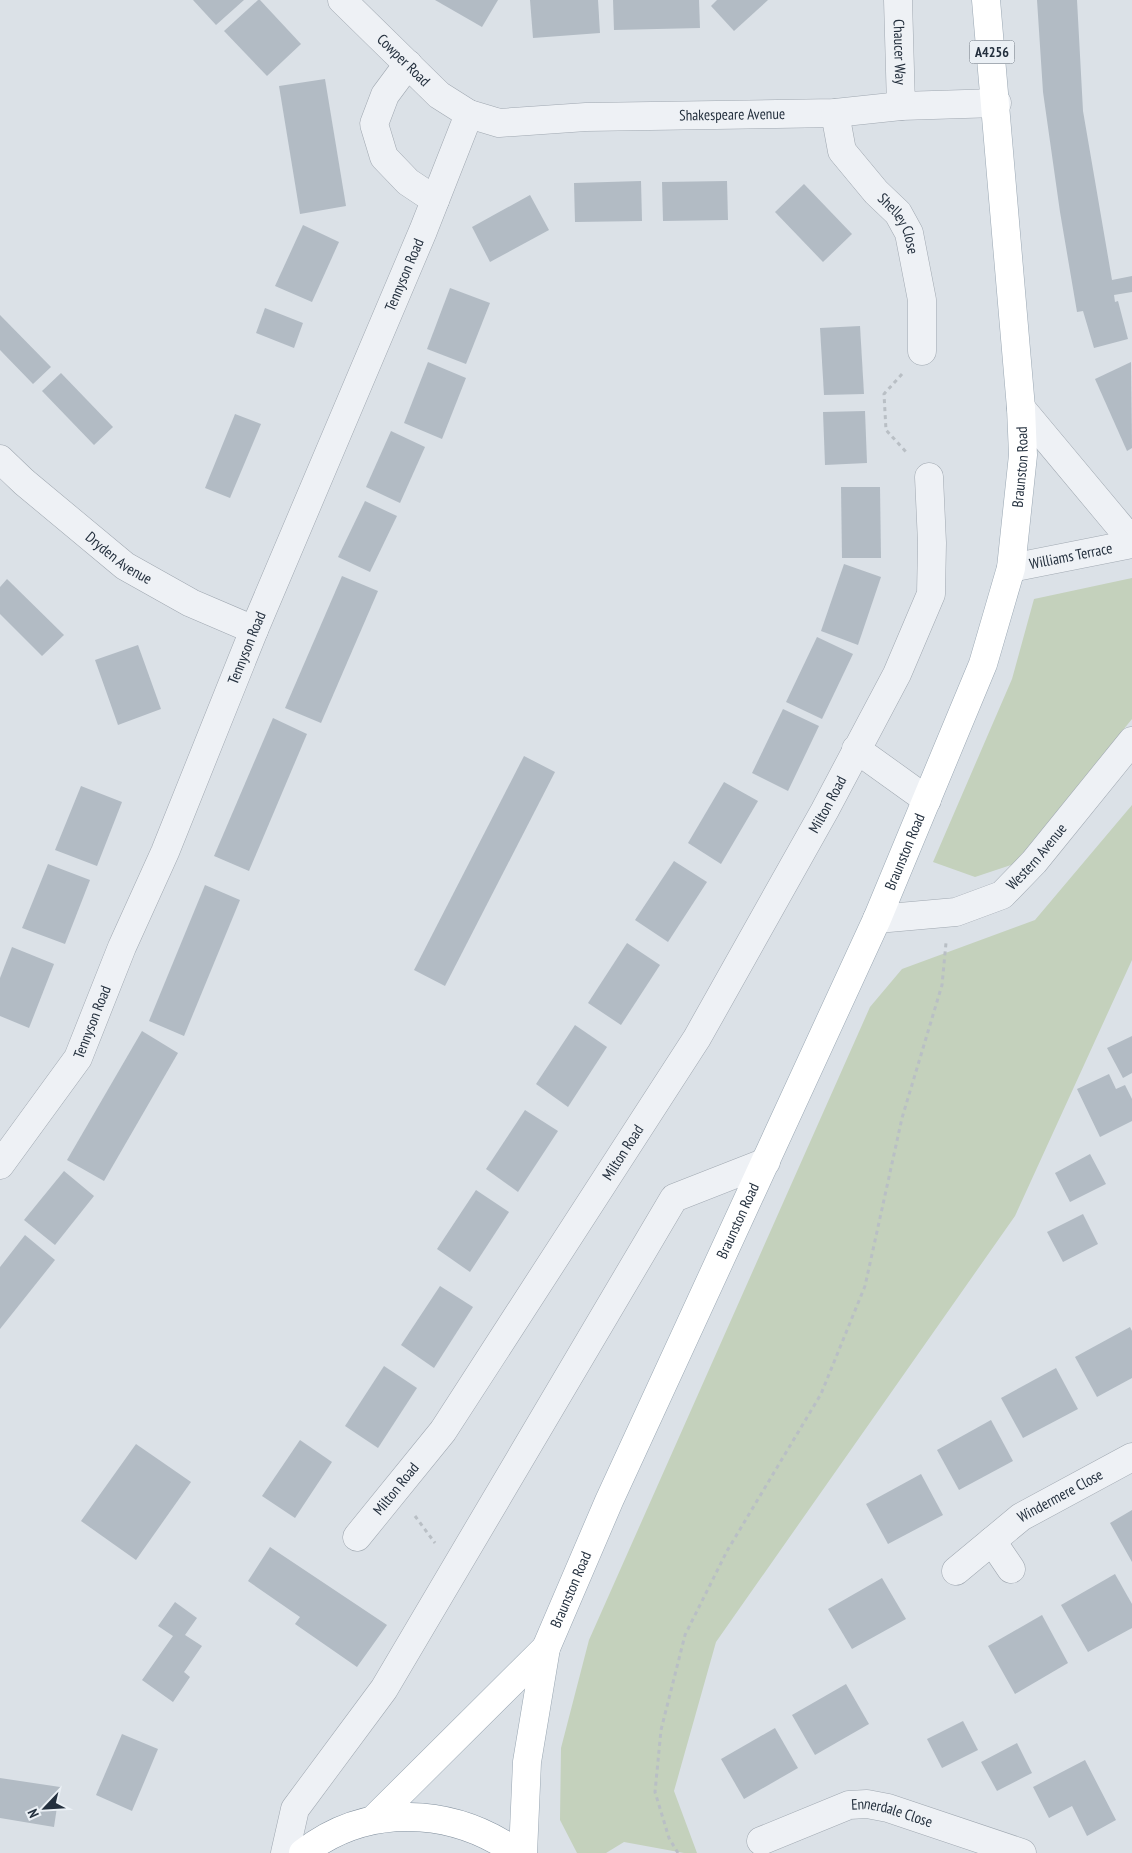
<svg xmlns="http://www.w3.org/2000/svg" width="1132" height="1853" font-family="'PT Sans Narrow',sans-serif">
<rect width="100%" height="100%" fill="#dbe1e7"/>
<!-- green -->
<g fill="#c4d1bc">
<path d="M1132 578V719L1014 864 975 877 933 862 1012 679 1034 599Z"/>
<path d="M1132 805V960L1015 1216 716 1642 674 1791 697 1853H684L624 1842 606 1853H577L560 1820 561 1748 589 1640 870 1007 902 969 1035 920Z"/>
</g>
<!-- building -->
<g fill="#b2bbc4">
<path d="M193 0H244L216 25Z"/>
<path d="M258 0H260L301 44 267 76 224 31Z"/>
<path d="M435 0H498L482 27Z"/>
<path d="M530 0H598L600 33 533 38Z"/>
<path d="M613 0H699L700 28 614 30Z"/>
<path d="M717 0H768L734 31 711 6Z"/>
<path d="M1037 0H1077L1083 111 1112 280 1132 276V292L1114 295 1115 302 1118 301 1128 339 1094 348 1083 311 1077 312 1060 212 1043 92Z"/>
<path d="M325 79 346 206 300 214 279 86Z"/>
<path d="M641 181 642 221 575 222 574 183Z"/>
<path d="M727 181 728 220 663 221 662 182Z"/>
<path d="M804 184 852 234 823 262 775 212Z"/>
<path d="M530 195 549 230 490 262 472 227Z"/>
<path d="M303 225 339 242 312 302 275 286Z"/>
<path d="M450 288 490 303 466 364 427 349Z"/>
<path d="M265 308 303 323 294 348 256 333Z"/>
<path d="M0 315 51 367 33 384 0 350Z"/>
<path d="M860 326 864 394 824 395 820 328Z"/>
<path d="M428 362 466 378 442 439 404 423Z"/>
<path d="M1131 362 1132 448 1127 451 1095 379Z"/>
<path d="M61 373 113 427 94 445 42 391Z"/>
<path d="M865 411 867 463 825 465 823 412Z"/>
<path d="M235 414 261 424 230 498 205 488Z"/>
<path d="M391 431 425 447 400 503 366 487Z"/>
<path d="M841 487H880L881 558H842Z"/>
<path d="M365 501 397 516 370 572 338 557Z"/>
<path d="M844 564 881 577 858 645 821 631Z"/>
<path d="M342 576 378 591 321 723 285 708Z"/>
<path d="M7 579 64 635 42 656 0 614V587Z"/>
<path d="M817 637 853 654 822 719 786 702Z"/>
<path d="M138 645 161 709 118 725 95 660Z"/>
<path d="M783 709 819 726 788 791 752 773Z"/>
<path d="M273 718 307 734 249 871 214 856Z"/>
<path d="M524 756 555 772 445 986 414 970Z"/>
<path d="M724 782 758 801 721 864 688 843Z"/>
<path d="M81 786 122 802 97 866 55 850Z"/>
<path d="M674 861 707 882 668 942 635 920Z"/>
<path d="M48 864 90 880 65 944 22 928Z"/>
<path d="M205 885 240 900 184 1036 149 1021Z"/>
<path d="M627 943 660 965 621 1025 588 1003Z"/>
<path d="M12 947 54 964 29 1028 0 1016V978Z"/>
<path d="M575 1025 607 1047 568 1107 536 1084Z"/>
<path d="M142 1031 178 1053 104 1181 67 1160Z"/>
<path d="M1132 1036V1073L1123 1078 1107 1048Z"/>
<path d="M1109 1074 1116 1089 1125 1085 1132 1099V1121L1100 1137 1077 1089Z"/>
<path d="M525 1110 558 1131 518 1192 486 1169Z"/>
<path d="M1090 1154 1106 1184 1070 1202 1055 1173Z"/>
<path d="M64 1171 94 1196 55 1245 24 1220Z"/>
<path d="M476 1190 509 1212 470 1272 437 1249Z"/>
<path d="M1083 1214 1098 1244 1063 1262 1047 1232Z"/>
<path d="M25 1235 55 1260 0 1329V1267Z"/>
<path d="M440 1286 473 1307 434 1368 401 1345Z"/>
<path d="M1130 1327 1132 1331V1378L1097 1397 1075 1357Z"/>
<path d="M384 1366 417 1388 378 1448 345 1426Z"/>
<path d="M1056 1368 1078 1409 1023 1438 1001 1398Z"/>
<path d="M991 1420 1013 1461 959 1490 937 1450Z"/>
<path d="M300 1440 332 1462 295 1518 262 1496Z"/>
<path d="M136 1444 191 1482 136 1560 81 1521Z"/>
<path d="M921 1474 943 1515 888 1544 866 1504Z"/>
<path d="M1132 1510V1562L1110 1523Z"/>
<path d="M270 1547 387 1625 357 1667 295 1624 300 1617 248 1581Z"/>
<path d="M1115 1574 1132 1604V1628L1088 1652 1061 1605Z"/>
<path d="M882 1578 906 1619 852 1649 828 1609Z"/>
<path d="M175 1602 197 1618 185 1635 202 1646 184 1672 190 1677 173 1702 142 1680 173 1636 158 1626Z"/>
<path d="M1042 1615 1068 1663 1015 1694 988 1646Z"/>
<path d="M846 1684 869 1724 815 1755 792 1715Z"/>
<path d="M963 1721 978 1750 942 1768 927 1739Z"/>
<path d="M775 1728 798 1768 744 1799 721 1759Z"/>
<path d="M122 1734 158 1749 132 1811 96 1795Z"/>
<path d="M1017 1743 1032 1773 997 1791 981 1762Z"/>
<path d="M1085 1760 1116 1820 1087 1836 1072 1806 1049 1818 1033 1787Z"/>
<path d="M0 1778 60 1787 54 1827 0 1818Z"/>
</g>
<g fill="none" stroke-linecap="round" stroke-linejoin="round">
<defs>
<g id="minor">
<path id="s1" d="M342 0 439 95 469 114 499 123 586 117 835 113 901 106 997 103"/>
<path id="s2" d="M898 0 901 106"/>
<path d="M408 64 385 95 374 124 384 157 408 182 435 200"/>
<path id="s3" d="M835 113 842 151 876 192 898 213 909 233 922 300V351"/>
<path d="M1021 408 1132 541"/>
<path id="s4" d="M0 459 24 482 125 566 191 603 254 630"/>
<path id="s5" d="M1011 568 1132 544"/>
<path d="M856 749 927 800"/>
<path id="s6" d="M877 919 956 912 1002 895 1034 862 1132 741"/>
<path id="s7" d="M0 1165 78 1058 122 947 165 852 254 630 423 231 469 114"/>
<path id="s8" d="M357 1537 443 1431 697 1038 825 810 897 674 931 594 932 543 929 477"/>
<path d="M992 1541 1011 1569"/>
<path id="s9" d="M956 1571 1021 1517 1132 1457"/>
<path id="s10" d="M761 1841 849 1805 867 1804 888 1808 1022 1853"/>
<path d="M285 1853 295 1809 384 1689 674 1198 766 1162"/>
</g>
<g id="major">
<path d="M374 1819 546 1648"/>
<path id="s11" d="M523 1853 527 1762 546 1648 609 1501 877 919 983 664 1011 568 1023 455 1021 408 986 0"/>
</g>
<path id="highway" d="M303 1853C367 1803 452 1807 517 1853"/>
</defs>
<!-- minor casing -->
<use href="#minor" stroke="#a0a8b1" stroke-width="29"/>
<!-- major casing -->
<use href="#major" stroke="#9aa7b3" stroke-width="29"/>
<!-- highway casing -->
<use href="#highway" stroke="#82909e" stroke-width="29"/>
<!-- path -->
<g stroke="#b9bfc5" stroke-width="3" stroke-dasharray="4 4" stroke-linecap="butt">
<path d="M902 374 884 394 886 430 908 454"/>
<path d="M415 1516 435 1543"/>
<path d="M678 1853 669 1838 655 1792 661 1730 685 1635 727 1551 821 1394 865 1286 902 1118 942 985 946 943"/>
</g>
<!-- minor -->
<use href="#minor" stroke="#eef1f5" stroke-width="28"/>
<!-- major -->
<use href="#major" stroke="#fff" stroke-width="28"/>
<!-- highway -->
<use href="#highway" stroke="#fff" stroke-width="28"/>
</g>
<g text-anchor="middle" stroke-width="4.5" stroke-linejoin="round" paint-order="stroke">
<!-- shield labels -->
<rect fill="#ebf0f5" stroke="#606a75" stroke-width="1" x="969.5" y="40.5" width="45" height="23" rx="4"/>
<g font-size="14" font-weight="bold" fill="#24303e">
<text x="992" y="57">A4256</text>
</g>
<!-- street labels -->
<g font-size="15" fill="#24303e" stroke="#ebf0f5">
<text dy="5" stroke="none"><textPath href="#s2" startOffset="52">Chaucer Way</textPath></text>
<text dy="5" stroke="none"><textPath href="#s1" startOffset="86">Cowper Road</textPath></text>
<text dy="5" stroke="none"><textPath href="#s1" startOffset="436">Shakespeare Avenue</textPath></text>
<text dy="5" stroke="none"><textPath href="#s3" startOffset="132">Shelley Close</textPath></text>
<text dy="5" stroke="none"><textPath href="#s7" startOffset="981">Tennyson Road</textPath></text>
<text dy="5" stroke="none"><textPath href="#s11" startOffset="1485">Braunston Road</textPath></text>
<text dy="5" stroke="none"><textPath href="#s5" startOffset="61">Williams Terrace</textPath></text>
<text dy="5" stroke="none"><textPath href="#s4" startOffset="155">Dryden Avenue</textPath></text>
<text dy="5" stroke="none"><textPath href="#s7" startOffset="576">Tennyson Road</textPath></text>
<text dy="5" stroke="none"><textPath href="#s8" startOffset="872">Milton Road</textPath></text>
<text dy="5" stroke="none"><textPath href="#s11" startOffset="1080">Braunston Road</textPath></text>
<text dy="5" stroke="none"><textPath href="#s6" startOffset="180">Western Avenue</textPath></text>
<text dy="5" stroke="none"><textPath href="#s7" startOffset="171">Tennyson Road</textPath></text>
<text dy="5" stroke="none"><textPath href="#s8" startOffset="468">Milton Road</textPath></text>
<text dy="5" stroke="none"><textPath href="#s11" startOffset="675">Braunston Road</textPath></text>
<text dy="5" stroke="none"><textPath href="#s8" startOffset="62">Milton Road</textPath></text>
<text dy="5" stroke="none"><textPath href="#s9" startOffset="129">Windermere Close</textPath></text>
<text dy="5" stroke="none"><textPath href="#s11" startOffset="270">Braunston Road</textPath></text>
<text dy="5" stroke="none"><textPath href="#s10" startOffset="139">Ennerdale Close</textPath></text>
</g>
</g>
<!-- north arrow -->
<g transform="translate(45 1808) rotate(245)" stroke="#ebf0f5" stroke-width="4" paint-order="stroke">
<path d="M0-4L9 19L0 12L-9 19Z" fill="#24303e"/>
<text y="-8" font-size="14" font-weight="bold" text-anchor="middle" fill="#24303e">N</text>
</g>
</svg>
